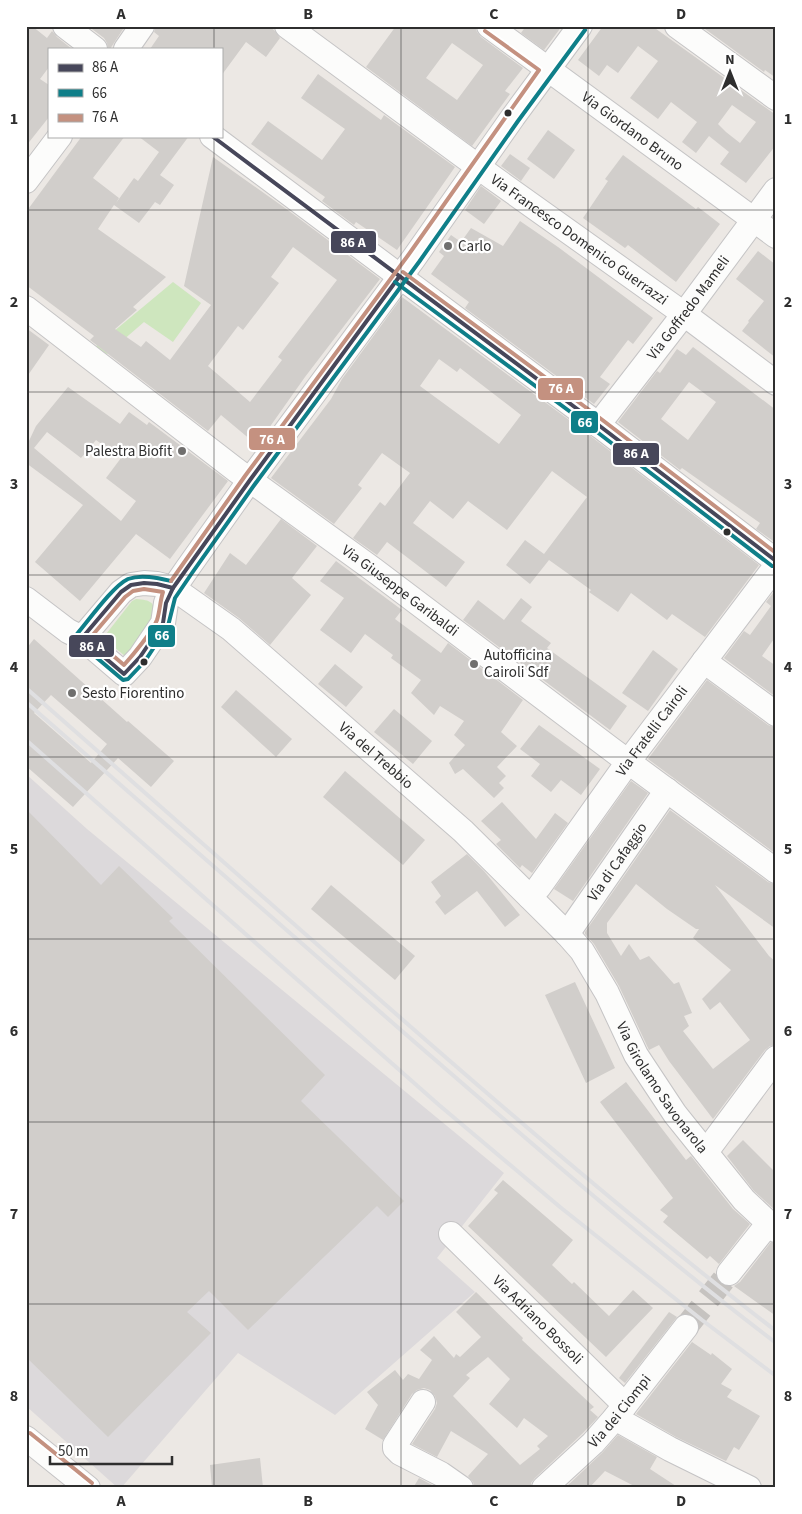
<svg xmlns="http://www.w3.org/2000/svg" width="802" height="1514" font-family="'Source Sans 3',sans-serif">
<rect width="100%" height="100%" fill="#ece8e4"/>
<!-- industrial -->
<path fill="#dcd9db" d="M26 774 87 829 504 1173 437 1258 475 1292 335 1415 238 1353 121 1488H118L26 1406Z"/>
<!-- green -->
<g fill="#cee6be">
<path d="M173 282 201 303 173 342 144 322 107 354 95 347Z"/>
<path d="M136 599C151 600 155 602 155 617L125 656 103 638 132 601Z"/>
</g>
<!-- building -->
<g fill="#d1cecb" fill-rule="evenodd">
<path d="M26 26H32L47 38 52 31 57 37 72 49H49V67L40 79 49 85V117L26 146Z"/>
<path d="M88 26H125L110 49H108L107 43 104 38Z"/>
<path d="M156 26H269L274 30 280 38 266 57 246 42 221 76V49H150L159 36 154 32Z"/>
<path d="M396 26H475L477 32 481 37 523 68 505 91 510 94 472 146 366 67ZM452 43 483 65 457 100 426 78Z"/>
<path d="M526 26H562L544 50 521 33Z"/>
<path d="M603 26H652L776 115V145L746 183 720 164 729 152 709 136 696 153 682 142 697 122 671 102 658 119 630 98 658 61 638 46 618 73 607 65 599 76 578 60ZM732 105 756 122 740 143 726 132 718 124Z"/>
<path d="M701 26H776V78L765 70 764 72Z"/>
<path d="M318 74 381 120 384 115 455 167 397 250 356 222 354 225 322 201 325 197 251 144 268 121 322 160 345 129 301 98Z"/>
<path d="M548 130 575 150 554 179 527 159Z"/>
<path d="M82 136H125L93 178 119 198 116 203 134 178 138 181 159 152 138 136H189L160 175 174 185 160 205 155 202 139 223 114 205 98 229 166 277 133 307 137 310 115 329 141 347 146 341 170 360 211 305 184 286 213 157 285 208 380 279 305 377 257 445 221 415 208 431 90 340 94 336 26 285V212ZM293 247 337 280 278 357 282 360 250 402 208 366 238 326 243 330 279 283 271 277Z"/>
<path d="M510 154 530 168 521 181 501 166Z"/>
<path d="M623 155 696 209 698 207 720 224 676 282 628 245 625 248 583 218 608 181 605 179Z"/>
<path d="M481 186 501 201 484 224 465 210Z"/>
<path d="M520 221 558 247 653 318 633 344 628 340 600 377 610 384 594 404 465 308 469 302 431 274 444 256 439 252 451 235 461 242 471 228 503 246Z"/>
<path d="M758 251 776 265V358L742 331 749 322 748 321 764 301 736 279Z"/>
<path d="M402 297 580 428 759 565 705 637 672 614 667 620 631 593 618 612 589 592 591 590 549 560 530 584 506 565 525 540 544 554 587 497 552 471 507 530 468 501 453 519 430 501 413 523 465 562 446 587 387 542 377 555 353 538 380 502 385 506 410 473 382 453 358 485 362 488 334 524 271 478 331 399 342 379ZM439 359 457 372 460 368 521 415 499 444 420 386Z"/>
<path d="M26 328 49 345 26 378Z"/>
<path d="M693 347 776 410V543L756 529 760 523 682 468 680 470 618 422 657 371 660 373 677 349 686 355ZM689 382 716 402 688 440 661 419Z"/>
<path d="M68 387 120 424 129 412 147 425 149 422 228 481 170 559 136 534 80 601 35 562 83 505 26 463V441L28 443 36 426ZM47 432 81 458 96 440 121 458 106 478 136 501 121 521 34 448Z"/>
<path d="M281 519 317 546 292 578 311 595 270 645 239 618 204 593 230 553 246 565Z"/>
<path d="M336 561 402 610 395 619 441 653 448 643 523 700 501 732 517 746 497 767 506 776 499 783 504 788 494 798 463 769 455 774 449 763 465 745 454 735 464 721 440 706 434 715 411 693 421 680 391 658 393 655 365 634 351 653 320 630 344 598 320 581Z"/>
<path d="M776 589V636L762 656 776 666V697L724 658 744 631 750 635 771 606 766 602Z"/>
<path d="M521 598 532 607 521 621 551 643 547 648 627 706 610 730 463 620 478 600 504 620Z"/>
<path d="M34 639 127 722 128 721 174 761 151 787 118 758 73 807 26 766V649ZM51 695 107 744 91 763 34 713Z"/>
<path d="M653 650 678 669 648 711 622 693Z"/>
<path d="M335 664 363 687 346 707 318 684Z"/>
<path d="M707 680 768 725 776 728V854L648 759Z"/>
<path d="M236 690 292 739 276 757 221 707Z"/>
<path d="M394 709 432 741 413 764 374 732Z"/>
<path d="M539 725 600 769 581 795 561 780 551 792 531 776 540 764 520 749Z"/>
<path d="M345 771 425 840 403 865 323 797Z"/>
<path d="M631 781 648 793 573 901 554 889Z"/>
<path d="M502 802 536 839 555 813 568 823 532 873 522 865 520 868 496 844 501 840 481 821Z"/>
<path d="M26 809 101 885 119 866 173 918 169 921 325 1075 301 1101 404 1201 388 1217 377 1206 248 1330 209 1291 187 1312 211 1333 108 1437 26 1357Z"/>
<path d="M670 810 768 882 776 885V929L715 885 769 956 776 962V1045L770 1046 765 1050 713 1119 669 1061 659 1045 649 1050 619 986 594 944 585 934V932ZM636 884 667 909 696 929H699L693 938 731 970 702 999 710 1010 720 1002 750 1040 713 1069 683 1031 689 1026 684 1016 692 1013 679 982 674 984 649 956 640 960 629 944 621 956 607 933V923Z"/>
<path d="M467 854 484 871 520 915 505 927 477 891 445 915 435 902 441 896 431 882Z"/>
<path d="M331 885 415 956 395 980 311 909Z"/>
<path d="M575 982 615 1068 586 1083 545 995Z"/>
<path d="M626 1082 686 1160 691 1156 733 1209 750 1224 719 1264 710 1256 707 1259 663 1222 668 1216 660 1210 673 1198 600 1102Z"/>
<path d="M743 1140 776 1173V1211L754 1191 727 1156Z"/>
<path d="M503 1180 573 1240 552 1265 572 1284 574 1282 609 1316 633 1290 653 1308 606 1357 468 1226 498 1193 494 1190Z"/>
<path d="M771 1242 776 1243V1316L734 1286 740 1282Z"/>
<path d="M476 1292 523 1338 522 1340 594 1407 590 1410 598 1417 583 1433 535 1478 531 1483V1488H475L473 1482 468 1476 488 1454 451 1431 437 1457 412 1444 435 1409 437 1403 435 1396 430 1390 424 1388 417 1390 412 1394 383 1440 365 1429 378 1405 367 1392 395 1370 403 1380 408 1374 419 1379 432 1360 420 1350 434 1336 454 1358 456 1354 460 1357 481 1337 456 1312ZM488 1357 510 1379 489 1404 517 1428 524 1418 548 1436 537 1446 540 1449 520 1465 453 1396 470 1378 466 1375Z"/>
<path d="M669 1312 677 1317 625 1383 619 1378Z"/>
<path d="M692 1342 711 1355 712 1353 732 1369 721 1384 732 1390 727 1397 760 1416 739 1450 734 1447 726 1461 676 1437 636 1414Z"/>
<path d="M618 1435 657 1457 650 1469 679 1488H638L605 1471 589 1488H565L602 1453Z"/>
<path d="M260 1458 263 1488H212L210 1465Z"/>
<path d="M419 1478 434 1486 437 1488H413Z"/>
</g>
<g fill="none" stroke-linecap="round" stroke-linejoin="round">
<!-- minor-tunnel -->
<path stroke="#c6c3c0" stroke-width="24" stroke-dasharray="24 12" stroke-linecap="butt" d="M686 1327 729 1273"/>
<defs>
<g id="minor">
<path d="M65 26 95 49"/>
<path id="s1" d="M287 26 492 177 684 314 776 383"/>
<path id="s2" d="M489 26 776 236"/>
<path id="s3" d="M580 26 513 117 414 258 250 480 187 569 169 595 166 603 163 623 140 657 124 674 82 638 121 592 131 585 144 583 157 584 173 588 231 629 463 831 567 934 582 951 607 993 636 1055 675 1114 744 1200 776 1230"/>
<path d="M677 26 776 98"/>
<path d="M126 49 142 26"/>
<path d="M212 136 588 417 776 561"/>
<path d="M26 181 60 136"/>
<path id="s4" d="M26 308 236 470 374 570 611 749 776 871"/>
<path id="s5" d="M598 425 684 314 776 190"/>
<path d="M26 599 68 631 82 638"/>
<path d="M704 661 776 714"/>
<path id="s6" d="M530 897 539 887 628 762 776 566"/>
<path id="s7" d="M567 934 667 790"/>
<path d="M706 1152 776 1058"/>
<path id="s8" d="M451 1234 625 1405"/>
<path d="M729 1273 768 1224"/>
<path d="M423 1402 395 1445V1448L400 1453 441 1474 461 1488"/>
<path d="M615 1418 670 1449 749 1488"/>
<path d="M26 1438 88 1488"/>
<path id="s9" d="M544 1488 593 1443 615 1418 686 1327"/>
</g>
</defs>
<!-- minor casing -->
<use href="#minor" stroke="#c5c4c5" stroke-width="26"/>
<!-- minor -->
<use href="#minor" stroke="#fcfcfb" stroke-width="24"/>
<!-- rail -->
<g stroke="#dfdfe1" stroke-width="4">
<path d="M26 688C149 797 272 905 395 1013 519 1122 645 1230 776 1331"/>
<path d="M26 702C154 814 282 927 410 1038 530 1142 650 1247 776 1343"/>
<path d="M26 740 439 1105 560 1207 702 1320 776 1376"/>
</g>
<defs>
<g id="bus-1">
<path d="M212 136 588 417 776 561"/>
<path d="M144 583 157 584 173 588 166 603 163 623 140 657 124 674 82 638 121 592 131 585Z"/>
<path d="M173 588 250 480 399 277"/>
</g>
<g id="bus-2">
<path d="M395 282 584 422 772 566"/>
<path d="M171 581C158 578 141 574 128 579 113 586 89 620 77 634L76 637 77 641 123 680 128 679 145 661 168 626 175 598 192 573 255 484 419 262 518 121 585 30"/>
</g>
<g id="bus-3">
<path d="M403 272 592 412 776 553"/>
<path d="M171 581 245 476 409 254 539 70 485 31"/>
<path d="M144 589 163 592C160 601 160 611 157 620 153 631 132 656 124 665L91 637 125 597 133 591Z"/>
<path d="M30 1433 92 1483"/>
</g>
</defs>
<!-- bus-1 casing -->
<use href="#bus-1" stroke="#fff" stroke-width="8"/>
<!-- bus-2 casing -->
<use href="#bus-2" stroke="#fff" stroke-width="8"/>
<!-- bus-3 casing -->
<use href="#bus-3" stroke="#fff" stroke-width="8"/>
<!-- bus-1 -->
<use href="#bus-1" stroke="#47475a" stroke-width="4"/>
<!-- bus-2 -->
<use href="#bus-2" stroke="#0f7f89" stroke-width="4"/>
<!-- bus-3 -->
<use href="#bus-3" stroke="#c49180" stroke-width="4"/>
</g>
<!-- grid -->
<path fill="none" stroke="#2e2e2e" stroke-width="1" stroke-opacity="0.55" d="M214 26V49M401 26V1488M588 26V1488M214 136V1488M26 210H776M26 392H776M26 575H776M26 757H776M26 939H776M26 1122H776M26 1304H776"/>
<!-- markers -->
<g fill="#2e2e2e" stroke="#fff" stroke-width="2">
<circle cx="508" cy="113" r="4.5"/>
<circle cx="727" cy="532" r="4.5"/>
<circle cx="144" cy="662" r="4.5"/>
</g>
<g fill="#706f6e" stroke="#fff" stroke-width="2">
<circle cx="448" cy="246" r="5"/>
<circle cx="182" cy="451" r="5"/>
<circle cx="474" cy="664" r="5"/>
<circle cx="72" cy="693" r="5"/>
</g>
<g text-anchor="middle" stroke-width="4.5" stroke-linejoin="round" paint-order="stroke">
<!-- street labels -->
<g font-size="15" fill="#2e2e2e" stroke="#fff">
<text dy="5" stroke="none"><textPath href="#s2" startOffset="178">Via Giordano Bruno</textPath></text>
<text dy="5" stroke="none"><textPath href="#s1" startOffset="362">Via Francesco Domenico Guerrazzi</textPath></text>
<text dy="5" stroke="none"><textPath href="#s5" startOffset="148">Via Goffredo Mameli</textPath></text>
<text dy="5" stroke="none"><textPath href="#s4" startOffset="469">Via Giuseppe Garibaldi</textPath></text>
<text dy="5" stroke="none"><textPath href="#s6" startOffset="206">Via Fratelli Cairoli</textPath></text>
<text dy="5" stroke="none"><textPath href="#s3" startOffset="1229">Via del Trebbio</textPath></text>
<text dy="5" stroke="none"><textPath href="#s7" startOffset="88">Via di Cafaggio</textPath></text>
<text dy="5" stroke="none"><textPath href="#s3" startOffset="1672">Via Girolamo Savonarola</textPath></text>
<text dy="5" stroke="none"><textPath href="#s8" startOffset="122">Via Adriano Bossoli</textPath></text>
<text dy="5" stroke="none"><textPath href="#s9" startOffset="108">Via dei Ciompi</textPath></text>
</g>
<!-- poi labels -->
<g font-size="15" fill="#2e2e2e" stroke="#fff" text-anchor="start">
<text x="458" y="251">Carlo</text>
<text x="172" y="456" text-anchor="end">Palestra Biofit</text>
<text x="484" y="660">Autofficina<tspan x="484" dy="17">Cairoli Sdf</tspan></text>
<text x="82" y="698">Sesto Fiorentino</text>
</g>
</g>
<g stroke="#fff" stroke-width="2">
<rect x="330" y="230" width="47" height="24" rx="5" fill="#47475a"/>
<rect x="537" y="377" width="47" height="24" rx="5" fill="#c49180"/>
<rect x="570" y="410" width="29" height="24" rx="5" fill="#0f7f89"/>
<rect x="248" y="427" width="48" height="24" rx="5" fill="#c49180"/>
<rect x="612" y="442" width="48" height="24" rx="5" fill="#47475a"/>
<rect x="147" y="624" width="29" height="24" rx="5" fill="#0f7f89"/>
<rect x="68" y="634" width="47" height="24" rx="5" fill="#47475a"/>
</g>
<g font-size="14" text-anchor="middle" font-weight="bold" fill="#fff">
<text x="353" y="247">86 A</text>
<text x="561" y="393">76 A</text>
<text x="585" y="427">66</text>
<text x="272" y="444">76 A</text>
<text x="636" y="458">86 A</text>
<text x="162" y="640">66</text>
<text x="92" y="651">86 A</text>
</g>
<!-- border -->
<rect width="802" height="1514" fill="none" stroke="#ffffff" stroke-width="55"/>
<!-- legend -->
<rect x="48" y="48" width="175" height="90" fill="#ffffff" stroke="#ababab"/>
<rect x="58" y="64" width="25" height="8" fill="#47475a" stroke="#ababab"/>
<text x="92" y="72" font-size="15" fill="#2e2e2e">86 A</text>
<rect x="58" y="89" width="25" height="8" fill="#0f7f89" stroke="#ababab"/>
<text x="92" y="98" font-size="15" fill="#2e2e2e">66</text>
<rect x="58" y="114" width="25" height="8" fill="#c49180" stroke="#ababab"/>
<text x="92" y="122" font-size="15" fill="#2e2e2e">76 A</text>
<!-- north arrow -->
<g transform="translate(730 72)" stroke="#ffffff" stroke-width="4" paint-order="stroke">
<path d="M0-4L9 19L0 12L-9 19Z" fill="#2e2e2e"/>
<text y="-8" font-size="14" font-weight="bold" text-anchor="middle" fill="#2e2e2e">N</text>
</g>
<!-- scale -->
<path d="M50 1456v8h122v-8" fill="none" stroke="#2e2e2e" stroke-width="2.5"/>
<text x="58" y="1456" font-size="15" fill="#2e2e2e" stroke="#ffffff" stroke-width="4" paint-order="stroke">50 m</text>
<rect x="28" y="28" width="746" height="1458" fill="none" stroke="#2e2e2e" stroke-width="2"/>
<g font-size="16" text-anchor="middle" font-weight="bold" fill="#2e2e2e">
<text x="121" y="19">A</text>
<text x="308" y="19">B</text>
<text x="494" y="19">C</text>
<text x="681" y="19">D</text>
<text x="14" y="124">1</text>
<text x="788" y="124">1</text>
<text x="14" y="307">2</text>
<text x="788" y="307">2</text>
<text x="14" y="489">3</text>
<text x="788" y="489">3</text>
<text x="14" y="672">4</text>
<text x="788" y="672">4</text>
<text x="14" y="854">5</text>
<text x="788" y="854">5</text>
<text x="14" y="1036">6</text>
<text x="788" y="1036">6</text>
<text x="14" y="1219">7</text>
<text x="788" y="1219">7</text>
<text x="14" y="1401">8</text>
<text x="788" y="1401">8</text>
<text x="121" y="1506">A</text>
<text x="308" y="1506">B</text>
<text x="494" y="1506">C</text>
<text x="681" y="1506">D</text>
</g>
</svg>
